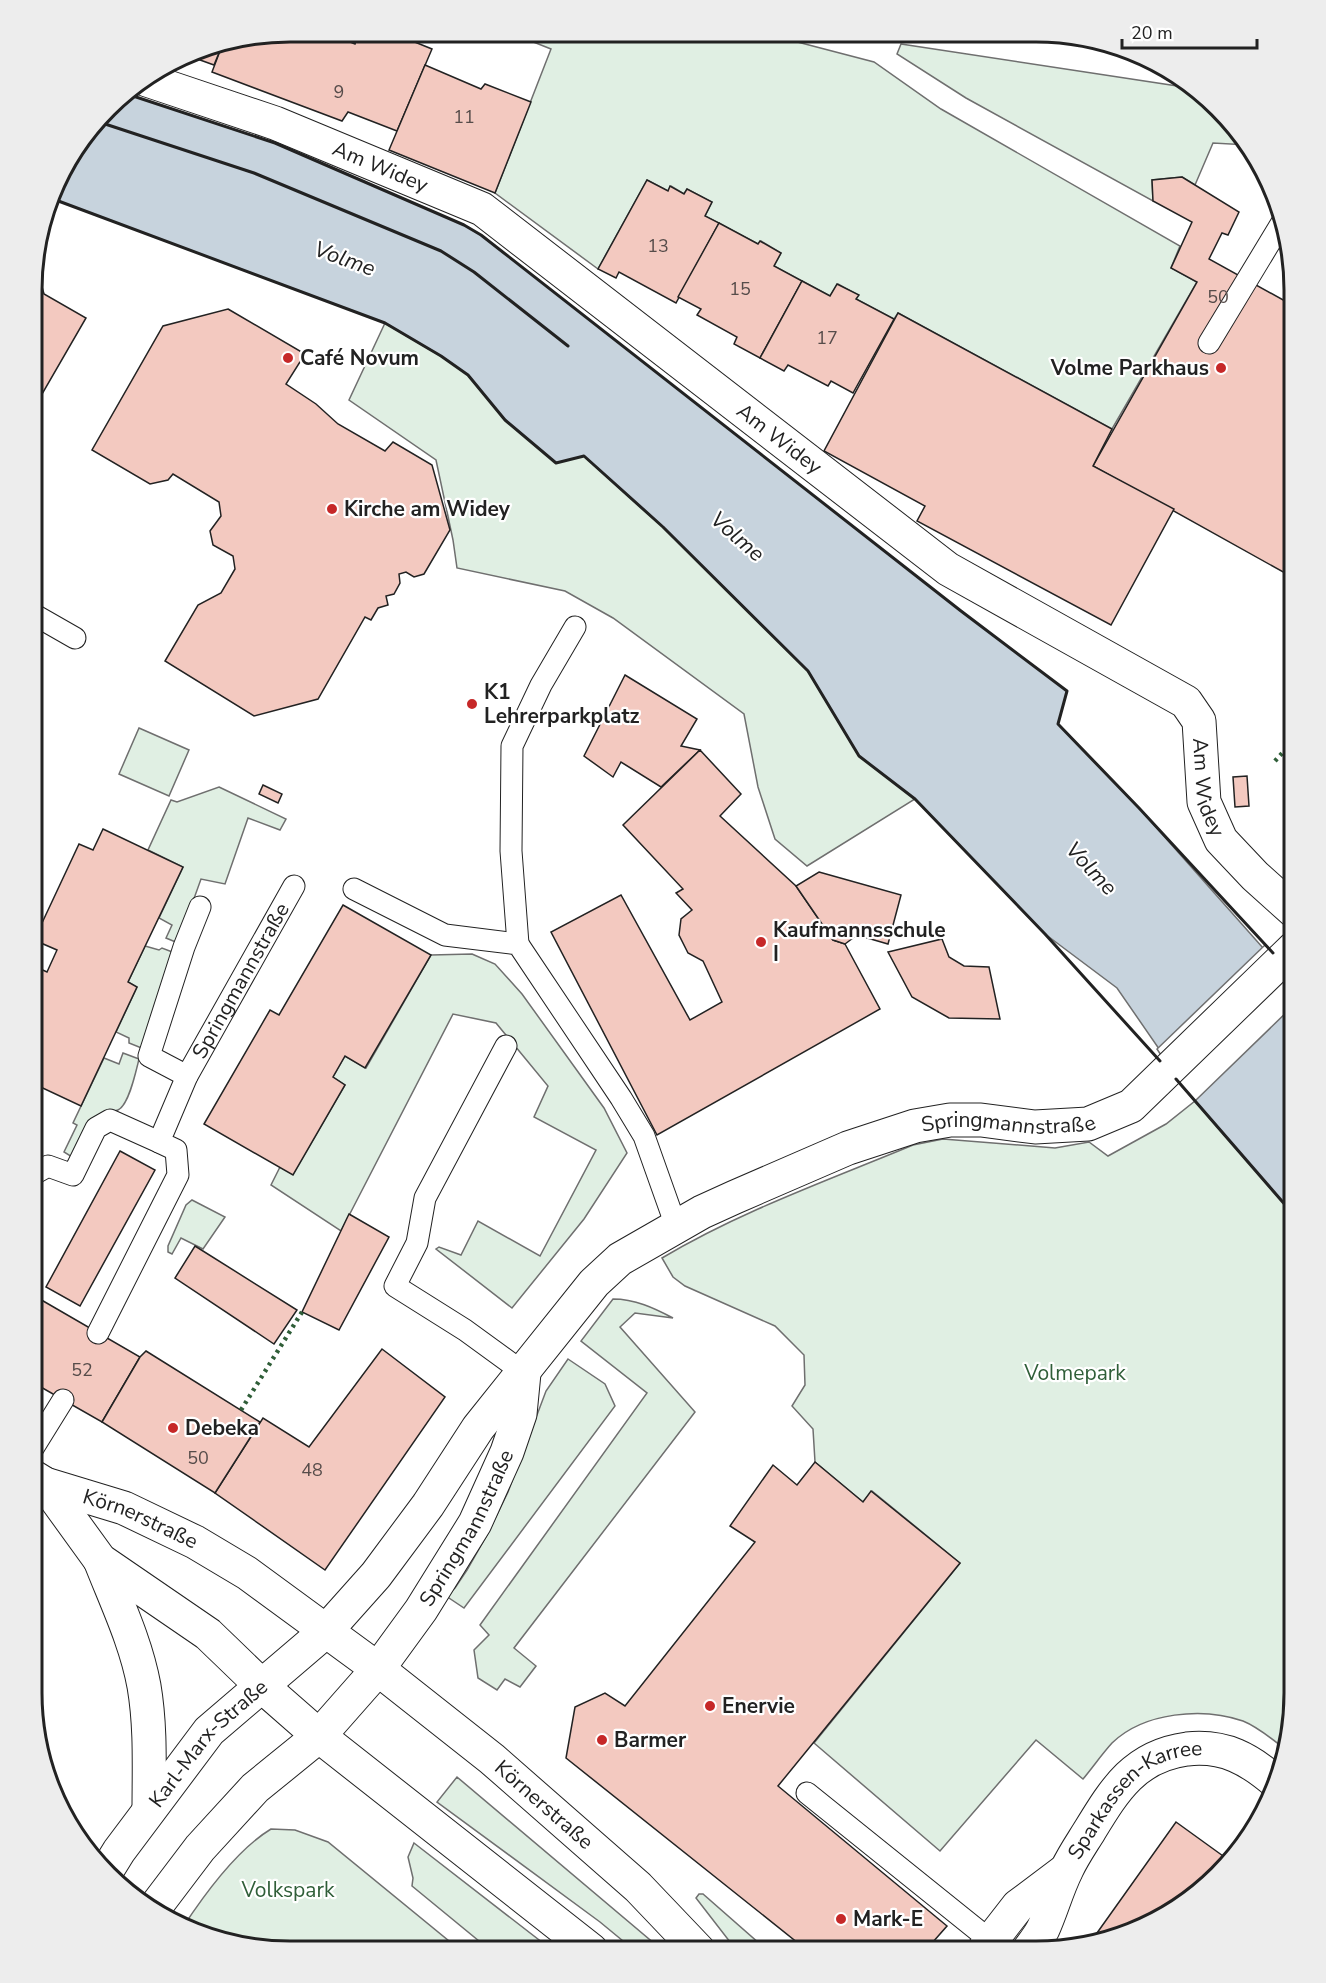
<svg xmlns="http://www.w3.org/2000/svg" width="1326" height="1983" font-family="'Nunito Sans',sans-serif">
<rect width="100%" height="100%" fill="#fff"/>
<!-- green -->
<g fill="#e0efe3" stroke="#6f6f6f" stroke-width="1.5">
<path d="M508 32 763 33 874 62 941 109 1180 246 1171 268 1197 282 1112 429 898 313 894 319 856 299 858 295 838 284 830 296 774 266 781 253 761 241 758 244 705 216 712 202 687 189 684 194 671 186 668 191 647 180 598 269 495 193 551 49Z"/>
<path d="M901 44 1197 89 1241 133 1248 145 1213 143 1195 185 1182 177 1152 180 1153 201 966 98 897 54Z"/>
<path d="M385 323 441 356 468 375 505 420 584 456 663 527 808 671 859 756 915 799 807 866 775 839 758 787 744 714 613 618 565 591 457 568 453 540 436 460 349 400Z"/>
<path d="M139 728 189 750 169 796 119 774Z"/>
<path d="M219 787 286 819 280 830 248 818 225 884 201 879 178 943 166 938 172 925 159 918 183 867 148 850 171 800 177 802Z"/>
<path d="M145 946 159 950 162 948 175 953 144 1049 129 1043V1038L116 1032 137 987 128 982Z"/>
<path d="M472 954 495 964 522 994 604 1108 627 1153 584 1219 512 1308 436 1249 439 1247 461 1255 478 1221 540 1256 596 1150 534 1117 548 1086 496 1023 453 1014 341 1231 271 1185 280 1167 293 1174 345 1085 333 1077 345 1056 366 1068 431 955Z"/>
<path d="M123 1053 139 1059C136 1071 129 1105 118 1110 111 1113 103 1110 96 1117 86 1126 79 1144 72 1157L64 1152 77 1125 73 1123 104 1058 119 1064Z"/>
<path d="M1195 1101 1294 1215V1710L1285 1749C1272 1739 1258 1727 1243 1721 1203 1707 1144 1712 1112 1743 1102 1754 1093 1767 1083 1779L1036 1740 940 1851 814 1743 960 1563 872 1491 863 1502 815 1462 813 1429 792 1406 805 1385 804 1355 775 1326 685 1286 673 1277 662 1258C741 1211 829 1180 913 1145L943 1139 1055 1148 1089 1142 1108 1156 1166 1124Z"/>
<path d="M192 1200 225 1217 203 1249 181 1238 172 1254 168 1252V1246L186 1205Z"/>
<path d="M613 1299C635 1299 654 1308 673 1318L635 1313 620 1327 695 1412 514 1648 536 1666 520 1687 505 1679 497 1690 478 1678 474 1650 489 1635 480 1625 647 1393 581 1341Z"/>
<path d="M568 1359 605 1384 615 1406 464 1608 446 1596 455 1588 467 1570 487 1535 508 1492 546 1391Z"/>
<path d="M457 1777 662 1950H634L600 1922 437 1802Z"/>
<path d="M271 1829 295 1830 328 1842 460 1950 257 1949 192 1932 183 1927C204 1895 238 1849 271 1829Z"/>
<path d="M414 1843 552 1950H490L412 1886 413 1878 408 1857Z"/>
<path d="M699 1894H703L768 1951H737L696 1898Z"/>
</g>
<!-- water -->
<path fill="#c7d3dd" stroke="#6f6f6f" stroke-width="1.5" d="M124 93 275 143 464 225 481 235 961 611 1067 691 1058 724 1139 808 1294 983V1215L1195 1101 1117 988 1045 934 915 799 859 756 808 671 663 527 584 456 556 463 505 420 468 375 441 356 385 323 53 199 66 161Z"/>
<!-- pier -->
<path fill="#fff" stroke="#6f6f6f" stroke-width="1.5" d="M1265 945 1294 978V1005L1195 1101 1180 1084 1157 1049Z"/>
<!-- building -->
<g fill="#f3c9c0" stroke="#222" stroke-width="1.5">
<path d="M290 32H325L355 44 359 32H390L432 49 397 131 348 112 342 121 212 72 223 43Z"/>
<path d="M223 43 214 65 189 56 207 45Z"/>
<path d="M425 65 481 89 485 84 531 102 495 193 389 150Z"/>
<path d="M1182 177 1239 212 1228 235 1222 233 1209 259 1294 306V578L1093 466 1197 282 1171 268 1192 222 1153 201 1152 180Z"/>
<path d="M647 180 668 191 670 186 684 194 687 189 712 202 705 216 719 223 676 303 619 272 616 278 598 269Z"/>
<path d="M719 223 758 244 760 241 781 253 774 266 802 281 760 358 734 344 737 337 697 315 701 309 678 297Z"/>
<path d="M34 257 44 294 86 318 34 408Z"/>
<path d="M802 281 830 296 837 284 859 295 856 299 894 319 853 393 831 381 828 386 788 365 784 371 760 358Z"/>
<path d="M228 309 305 354 286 384 316 404 338 424 385 451 393 442 432 465 450 530 424 574 414 577 406 572 399 574 400 583 394 594 386 596 388 605 378 608 371 620 365 617 318 699 254 716 165 661 198 605 221 593 235 569 233 556 213 545 210 531 221 516 219 502 173 474 168 480 150 484 92 450 163 326Z"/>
<path d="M898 313 1112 429 1093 466 1174 509 1111 625 917 521 925 506 824 451Z"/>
<path d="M625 675 697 719 681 746 700 750 661 787 621 762 613 777 584 756Z"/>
<path d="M700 750 741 794 720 816 796 886 833 940 845 944 880 1009 657 1135 551 932 621 895 690 1020 722 1002 703 961 688 953 679 935 681 919 692 910 676 893 683 889 623 825Z"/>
<path d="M1247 776 1249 806 1235 807 1233 777Z"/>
<path d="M263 785 282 794 278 803 259 794Z"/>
<path d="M103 829 183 867 128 982 137 987 81 1106 32 1083 33 968 34 966 47 972 57 950 34 940 79 844 93 850Z"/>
<path d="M819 872 901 895 888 944 857 935 845 944 833 940 796 886Z"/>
<path d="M343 905 431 955 365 1068 345 1056 333 1077 345 1085 293 1175 204 1124 270 1010 279 1015Z"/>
<path d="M942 939 949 957 964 966 989 967 1000 1019 949 1018 912 997 888 952Z"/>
<path d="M120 1151 155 1170 80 1306 46 1287Z"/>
<path d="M349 1214 389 1237 339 1330 302 1312Z"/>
<path d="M195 1246 297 1310 274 1344 175 1278Z"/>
<path d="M32 1294 38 1298 32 1308Z"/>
<path d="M38 1298 140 1357 102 1422 32 1382V1308Z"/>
<path d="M382 1349 445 1397 325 1570 215 1493 263 1418 309 1447Z"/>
<path d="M146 1351 260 1422 215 1493 102 1422 140 1357Z"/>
<path d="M815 1462 863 1502 871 1491 960 1563 778 1786 947 1926 925 1951H808L566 1758 575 1707 605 1693 625 1706 755 1542 730 1526 773 1465 797 1485Z"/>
<path d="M1176 1822 1230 1861 1193 1898 1135 1932 1092 1940Z"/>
</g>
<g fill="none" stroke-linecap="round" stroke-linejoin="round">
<defs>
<g id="service">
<path d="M1209 343 1281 224"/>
<path d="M33 614 75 638"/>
<path d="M354 889 445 935 518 944 621 1098 644 1136 676 1226"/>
<path d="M518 944 511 851 512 746 541 685 575 627"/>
<path d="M506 1046 425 1198 417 1243 395 1286 465 1330 524 1373"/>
<path d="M187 1076 149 1056 184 947 200 907"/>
<path d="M32 1175 48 1166 73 1175 96 1128 110 1120 159 1142"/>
<path id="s1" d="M98 1333 178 1175 176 1150 159 1142 187 1076 294 886"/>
<path d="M32 1450 63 1400"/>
<path d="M807 1793 991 1941"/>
</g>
<g id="minor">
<path id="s2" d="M147 80 275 123 482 209 948 569 1186 702 1199 721 1204 802 1221 840 1255 876 1294 911"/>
<path id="s3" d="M106 1872 119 1851 209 1731 326 1631 376 1575 428 1505 478 1428 594 1283 620 1259 702 1212 735 1197 848 1148 915 1126 950 1120H981L1035 1127 1088 1124 1131 1106 1294 948"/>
<path id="s4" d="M153 1910 200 1848 255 1788 319 1736 378 1669 421 1610 475 1523 507 1452 520 1414 524 1373"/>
</g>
<g id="tertiary">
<path id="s5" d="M32 1476 45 1484 124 1508 195 1542 247 1573 378 1669 492 1759 638 1887 699 1951"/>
<path d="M45 1484 100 1560 208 1634 263 1687 319 1736 591 1950"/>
<path d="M100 1560C116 1601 136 1642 144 1686 151 1727 149 1768 149 1810"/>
<path d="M983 1951 1018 1906 1066 1870"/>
<path id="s6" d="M1028 1951C1033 1944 1039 1937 1043 1929 1052 1909 1057 1889 1067 1869 1073 1856 1082 1843 1090 1830 1115 1789 1135 1756 1187 1749 1225 1745 1249 1759 1277 1783"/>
</g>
</defs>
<!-- service casing -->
<use href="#service" stroke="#222" stroke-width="23"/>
<!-- minor casing -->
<use href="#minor" stroke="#222" stroke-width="35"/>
<!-- tertiary casing -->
<use href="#tertiary" stroke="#222" stroke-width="35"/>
<!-- service -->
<use href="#service" stroke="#fff" stroke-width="21"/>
<!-- minor -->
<use href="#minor" stroke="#fff" stroke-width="33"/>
<!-- tertiary -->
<use href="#tertiary" stroke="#fff" stroke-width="33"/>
<!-- hedge -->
<g stroke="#2f5e38" stroke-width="4.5" stroke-dasharray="3 4.5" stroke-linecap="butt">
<path d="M1275 761 1294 740"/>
<path d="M241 1410 302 1312"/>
</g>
<!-- wall -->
<g stroke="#222" stroke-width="3">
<path d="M124 93 275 143 464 225 481 235 961 611 1067 691 1058 724 1139 808 1273 953"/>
<path d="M99 122 254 173 441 251 474 272 568 346"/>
<path d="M53 199 385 323 441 356 468 375 505 420 556 463 584 456 663 527 808 671 859 756 915 799 1045 934 1160 1061"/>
<path d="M1176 1079 1294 1215"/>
</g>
</g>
<!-- markers -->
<g fill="#c62828" stroke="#fff" stroke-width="2">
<circle cx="288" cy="358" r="6"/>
<circle cx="1221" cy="368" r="6"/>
<circle cx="332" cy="509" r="6"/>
<circle cx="472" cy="704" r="6"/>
<circle cx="761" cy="942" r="6"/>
<circle cx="173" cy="1428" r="6"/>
<circle cx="710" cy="1706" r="6"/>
<circle cx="602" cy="1740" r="6"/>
<circle cx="841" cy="1919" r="6"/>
</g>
<g text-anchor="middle" stroke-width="4.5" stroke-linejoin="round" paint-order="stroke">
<!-- number labels -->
<g font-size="18" fill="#564c4a">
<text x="339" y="98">9</text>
<text x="464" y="123">11</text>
<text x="658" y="252">13</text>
<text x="740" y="295">15</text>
<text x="1218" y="303">50</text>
<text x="827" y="344">17</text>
<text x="82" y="1376">52</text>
<text x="198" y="1464">50</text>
<text x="312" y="1476">48</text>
</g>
<!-- street labels -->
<g font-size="21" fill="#222" stroke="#fff">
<text dy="7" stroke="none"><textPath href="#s2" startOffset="249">Am Widey</textPath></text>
<text dy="7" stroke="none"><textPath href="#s2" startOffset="735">Am Widey</textPath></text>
<text dy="7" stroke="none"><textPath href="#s2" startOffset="1311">Am Widey</textPath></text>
<text dy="7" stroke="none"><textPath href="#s1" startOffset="402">Springmannstraße</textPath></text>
<text dy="7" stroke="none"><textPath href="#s3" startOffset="1222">Springmannstraße</textPath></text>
<text dy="7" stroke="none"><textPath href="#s5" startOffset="117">Körnerstraße</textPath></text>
<text dy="7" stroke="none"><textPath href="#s4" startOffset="498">Springmannstraße</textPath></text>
<text dy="7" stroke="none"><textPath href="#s3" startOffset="165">Karl-Marx-Straße</textPath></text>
<text dy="7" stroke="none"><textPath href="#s5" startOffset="614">Körnerstraße</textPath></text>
<text dy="7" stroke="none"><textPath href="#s6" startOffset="194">Sparkassen-Karree</textPath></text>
</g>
<!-- poi labels -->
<g font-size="21" font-weight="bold" fill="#222" stroke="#fff" text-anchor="start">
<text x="300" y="365">Café Novum</text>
<text x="1209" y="375" text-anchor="end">Volme Parkhaus</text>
<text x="344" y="516">Kirche am Widey</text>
<text x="484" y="699">K1<tspan x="484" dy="24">Lehrerparkplatz</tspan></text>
<text x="773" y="937">Kaufmannsschule<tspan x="773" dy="24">I</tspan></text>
<text x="185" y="1435">Debeka</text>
<text x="722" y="1713">Enervie</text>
<text x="614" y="1747">Barmer</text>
<text x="853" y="1926">Mark-E</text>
</g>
<!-- park labels -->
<g font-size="21" fill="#2f5e38" stroke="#fff">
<text x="1075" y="1380">Volmepark</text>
<text x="288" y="1897">Volkspark</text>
</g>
<!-- water labels -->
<g font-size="22" font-style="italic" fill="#222" stroke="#fff">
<text transform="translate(345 258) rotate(20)" y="8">Volme</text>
<text transform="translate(738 536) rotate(41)" y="8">Volme</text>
<text transform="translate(1092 868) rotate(47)" y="8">Volme</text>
</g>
</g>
<!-- crop -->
<path d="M0 0H1326V1983H0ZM290 42H1036A248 248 0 0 1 1284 290V1693A248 248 0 0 1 1036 1941H290A248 248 0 0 1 42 1693V290A248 248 0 0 1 290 42Z" fill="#ededed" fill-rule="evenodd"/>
<path fill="none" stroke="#222" stroke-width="3" d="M290 42H1036A248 248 0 0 1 1284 290V1693A248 248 0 0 1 1036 1941H290A248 248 0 0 1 42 1693V290A248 248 0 0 1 290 42Z"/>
<!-- scale -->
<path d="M1122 39v9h135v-9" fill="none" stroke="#222222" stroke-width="3"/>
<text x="1131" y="39" font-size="18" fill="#222222" stroke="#ffffff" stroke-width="4.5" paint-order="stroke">20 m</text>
</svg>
